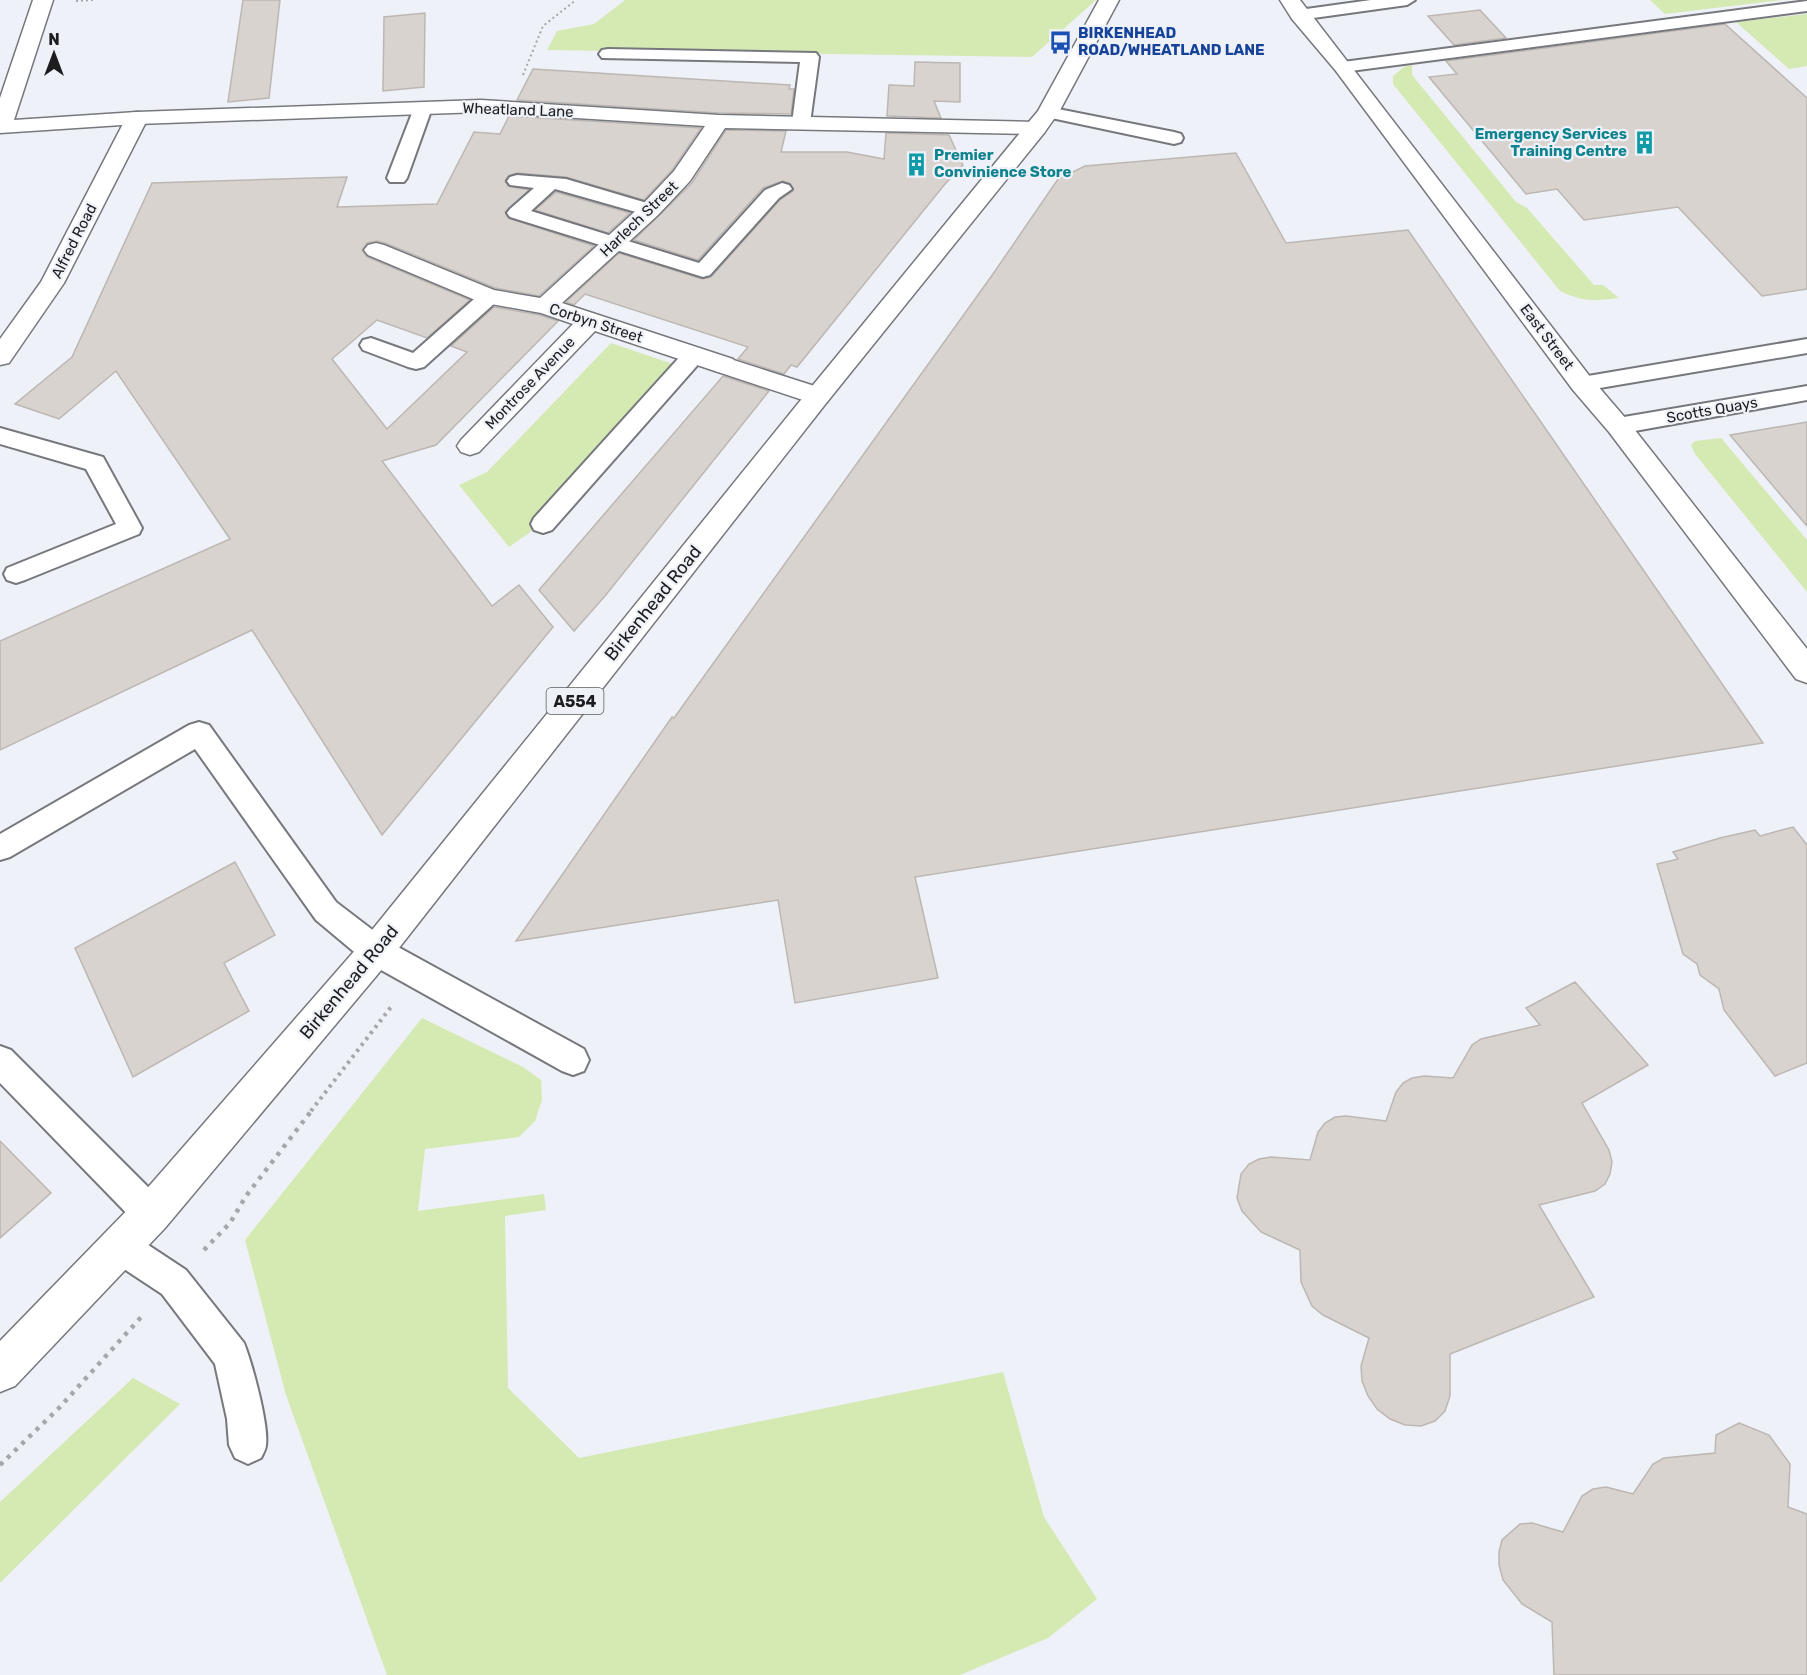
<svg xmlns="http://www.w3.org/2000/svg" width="1807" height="1675" font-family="Rubik,sans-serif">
<rect width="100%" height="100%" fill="#eef1f7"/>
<!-- green -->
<g fill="#d5e9b3">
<path d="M625 0H1096L1032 57 547 50 557 31 594 24Z"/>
<path d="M1650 0H1783L1665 14Z"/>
<path d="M1807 14V66L1789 69 1736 22Z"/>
<path d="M1412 65V75L1516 202 1527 208 1594 285H1603L1619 298C1594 301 1583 302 1560 291L1393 84V76L1404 67Z"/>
<path d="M611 343 676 365 529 533 509 547 459 485 487 472Z"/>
<path d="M1721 438 1807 540V592L1695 454 1691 445 1695 441Z"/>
<path d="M422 1018 523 1067 541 1080 542 1100 535 1121 519 1137 425 1149 418 1211 544 1194 546 1210 505 1216 508 1388 579 1458 1003 1372 1044 1517 1097 1599 1048 1638 960 1675H387L286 1395 245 1240Z"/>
<path d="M133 1378 180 1404 0 1583V1502Z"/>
</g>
<!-- building -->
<g fill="#d8d3cf" stroke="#bcb7b3" stroke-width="1.5">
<path d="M243 0H280L269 98 228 102Z"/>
<path d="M1480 10 1506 38 1454 45 1428 16Z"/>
<path d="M425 13 424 87 383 91 384 17Z"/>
<path d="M1725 24 1807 98V289L1762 296 1678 207 1584 220 1557 189 1526 194 1429 77 1457 74 1446 61Z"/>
<path d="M915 62 960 63V102L934 101 941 118 887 116 889 85 914 86Z"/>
<path d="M533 69 790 85 789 89H794L791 114 719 113 517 100Z"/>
<path d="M509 116 701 128 672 170 644 200 566 177 517 173 508 176 505 181 508 186 529 190 505 212 508 218 594 246 539 296 495 288 385 243 377 241 367 243 362 250 367 257 470 300 427 338 377 320 332 359 387 429 467 352 451 346 494 307 540 315 558 321 436 445 382 461 492 606 519 585 553 627 382 835 252 630 0 750V641L230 539 116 371 59 419 15 404 72 357 152 183 347 177 337 207 437 204 474 132 500 134Z"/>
<path d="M726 130 786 131 781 152H847L884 159 886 133 949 135 963 165 945 184 797 367 791 365 784 374 738 359 748 347 585 294 574 305 566 302 619 253 702 279 711 277 780 200 793 191 791 184 783 181 763 188 698 260 634 240 692 183Z"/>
<path d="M1236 153 1286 243 1408 230 1763 743 915 877 938 978 795 1003 778 900 516 941 672 717 674 718 993 274 1058 179 1085 166Z"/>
<path d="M556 192 630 213 608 233 535 210Z"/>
<path d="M723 376 769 391 605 596 574 631 539 590Z"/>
<path d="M1807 422V526L1730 435Z"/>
<path d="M1793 827 1807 845V1063L1775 1076 1724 1010 1719 989 1700 975 1697 964 1683 954 1657 864 1678 859 1673 852 1720 838 1755 830 1760 836Z"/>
<path d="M235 862 275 935 224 963 249 1011 133 1077 75 948Z"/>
<path d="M1575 982 1648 1065 1582 1103 1609 1150 1612 1162 1610 1174 1605 1184 1595 1191 1539 1205 1594 1297 1450 1354V1396L1445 1411 1435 1421 1421 1426 1405 1425 1390 1419 1377 1409 1368 1396 1362 1381 1361 1366 1369 1338 1323 1315 1312 1306 1301 1282 1300 1250 1261 1232 1242 1211 1237 1198 1241 1174 1249 1164 1259 1159 1271 1157 1310 1160 1318 1132 1325 1123 1335 1117 1346 1116 1386 1121 1396 1092 1403 1083 1412 1078 1424 1076 1453 1078 1472 1045 1481 1039 1540 1025 1526 1008Z"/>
<path d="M0 1141 51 1193 0 1238Z"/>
<path d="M1739 1423 1769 1435 1790 1464 1788 1507 1807 1514V1675H1554L1552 1622 1522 1604 1503 1580 1499 1565V1552L1502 1540 1520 1524 1532 1523 1563 1532 1582 1496 1593 1489 1606 1487 1633 1494 1653 1464 1664 1458 1715 1453 1716 1435Z"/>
</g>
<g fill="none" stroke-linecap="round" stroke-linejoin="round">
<defs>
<g id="service">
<path d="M1371 0H1415L1407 5 1299 20 1293 19 1291 15 1293 11 1299 10Z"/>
<path d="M1807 1V11L1343 72 1337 71 1334 67 1337 63 1343 62Z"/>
<path d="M608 49 816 53 819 57 810 123 808 127H794L792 123 800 62 602 58 599 54 602 50Z"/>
<path d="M423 103 429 104 432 108 407 178 404 182H390L387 178 414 108 417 104Z"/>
<path d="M1048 107 1174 132 1181 134 1183 138 1181 142 1174 144 1042 116 1039 112 1042 108Z"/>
<path d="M517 175 566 179 657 206 660 210 657 214 650 216 555 189 531 211 699 263 765 190 782 183 789 185 792 189 779 198 710 275 703 277 510 217 507 213 510 209 534 188 510 185 507 181 510 177Z"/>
<path d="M489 290 496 292 499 297 496 302 424 367 416 369 408 367 363 350 360 345 363 340 371 338 413 353 482 292Z"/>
<path d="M1807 339V353L1582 391 1574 389 1571 384 1574 379 1582 377Z"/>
<path d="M694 348 702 350 705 355 702 360 552 530 543 533 534 530 531 524 534 518 686 350Z"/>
<path d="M1807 386V400L1618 434 1610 431 1607 426 1610 421 1618 418Z"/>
<path d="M0 428 103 457 142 528 139 534 25 580 16 583 7 580 4 574 7 568 116 524 86 469 0 444Z"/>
<path d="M199 722 209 725 336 902 387 941 584 1049 589 1060 584 1071 573 1075 562 1071 365 961 316 920 195 749 10 857 0 860V834L189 725Z"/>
<path d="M0 1046 11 1050 163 1202 168 1214 163 1226 151 1231 139 1226 0 1083Z"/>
<path d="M121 1230 133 1235 186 1270 244 1343C252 1363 269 1425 266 1445 266 1449 263 1454 261 1458L248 1464 235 1458 229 1445 227 1419 215 1364 162 1294 109 1259 104 1247 109 1235Z"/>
</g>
<path id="pedestrian" d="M724 357 827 390 831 396 827 402 818 405 715 371 711 365 715 359Z"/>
<g id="minor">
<path d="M33 0H53L14 120 137 112 481 100 719 115 1036 122 1044 123 1047 128 1044 133 1036 134 725 128 690 181 658 215 562 303 733 359 737 365 733 371 724 373 715 371 595 331 479 452 470 455 461 452 457 446 461 440 573 324 541 313 480 302 368 255 364 250 368 245 376 243 384 245 494 290 540 298 642 205 674 171 705 126 481 112 137 124 0 133V98Z"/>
<path d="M1280 0H1300L1591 378 1627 420 1807 649V683L1796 679 1609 432 1573 390 1336 71 1292 19Z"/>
</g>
<path id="tertiary" d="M137 112 145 113 148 118 64 283 9 363 0 365V339L41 282 126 118 129 113Z"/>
<path id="primary" d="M1099 0H1119L1059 112 1044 133 827 402 388 962 165 1228 15 1386 0 1392V1341L137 1200 364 940 809 390 1028 123 1038 111Z"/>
</defs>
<!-- service casing -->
<use href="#service" stroke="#76787d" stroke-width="4"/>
<!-- pedestrian casing -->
<use href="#pedestrian" stroke="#76787d" stroke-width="3"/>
<!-- minor casing -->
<use href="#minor" stroke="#76787d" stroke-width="3"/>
<!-- tertiary casing -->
<use href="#tertiary" stroke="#76787d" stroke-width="3"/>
<!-- primary casing -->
<use href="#primary" stroke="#76787d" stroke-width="3"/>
<!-- path-far2 -->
<g stroke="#a5a7ac" stroke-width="2" stroke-dasharray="2 3" stroke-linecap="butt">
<path d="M76 1 93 0"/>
<path d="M523 75 543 26 576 0"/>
</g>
<!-- path-far1 -->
<path stroke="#a5a7ac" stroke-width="4" stroke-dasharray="3 4.5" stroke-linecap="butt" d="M311 1111 391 1007"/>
<!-- path -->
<g stroke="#a5a7ac" stroke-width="4.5" stroke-dasharray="4 6" stroke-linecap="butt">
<path d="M204 1250 230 1223 246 1196 312 1110"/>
<path d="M0 1465 59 1408 143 1315"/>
</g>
<!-- service -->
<use href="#service" fill="#fff" fill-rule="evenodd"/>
<!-- pedestrian -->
<use href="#pedestrian" fill="#fff" fill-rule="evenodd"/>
<!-- minor -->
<use href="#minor" fill="#fff" fill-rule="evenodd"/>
<!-- tertiary -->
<use href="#tertiary" fill="#fff" fill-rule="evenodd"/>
<!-- primary -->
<use href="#primary" fill="#fff" fill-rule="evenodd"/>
</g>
<!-- icons -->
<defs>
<symbol id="bus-bare" viewBox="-9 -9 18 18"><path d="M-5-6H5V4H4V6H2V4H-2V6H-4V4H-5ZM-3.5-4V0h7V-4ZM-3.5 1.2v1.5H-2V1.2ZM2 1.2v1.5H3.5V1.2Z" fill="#1a4fb4" stroke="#eef1f7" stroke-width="2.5" paint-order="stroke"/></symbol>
<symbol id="building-bare" viewBox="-9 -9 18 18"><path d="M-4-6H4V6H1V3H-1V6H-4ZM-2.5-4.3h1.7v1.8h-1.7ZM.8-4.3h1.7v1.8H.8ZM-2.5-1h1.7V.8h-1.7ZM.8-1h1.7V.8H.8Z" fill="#0f9aa8" stroke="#eef1f7" stroke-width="2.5" paint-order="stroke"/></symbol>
</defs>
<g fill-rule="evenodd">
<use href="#bus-bare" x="1044" y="26" width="33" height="33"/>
<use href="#building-bare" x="1628" y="126" width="33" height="33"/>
<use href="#building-bare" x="900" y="148" width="33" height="33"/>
</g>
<g text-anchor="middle" stroke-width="4.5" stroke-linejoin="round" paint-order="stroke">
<!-- far-transit labels -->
<g font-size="15" font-weight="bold" fill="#164399" stroke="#eef1f7" text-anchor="start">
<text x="1078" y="38">BIRKENHEAD<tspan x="1078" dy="17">ROAD/WHEATLAND LANE</tspan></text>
</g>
<!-- far-street labels -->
<g font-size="15" fill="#1d1d1f" stroke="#eef1f7">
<text transform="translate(518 110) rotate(2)" y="5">Wheatland Lane</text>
<text transform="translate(639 219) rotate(-44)" y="5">Harlech Street</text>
<text transform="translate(74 241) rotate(-63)" y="5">Alfred Road</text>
<text transform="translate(596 323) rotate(18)" y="5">Corbyn Street</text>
<text transform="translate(1547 337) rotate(53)" y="5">East Street</text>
<text transform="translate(530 383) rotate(-46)" y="5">Montrose Avenue</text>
<text transform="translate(1712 410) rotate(-10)" y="5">Scotts Quays</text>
</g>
<!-- far-culture labels -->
<g font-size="15" font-weight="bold" fill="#0d838f" stroke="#eef1f7" text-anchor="end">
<text x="1627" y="139">Emergency Services<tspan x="1627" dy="17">Training Centre</tspan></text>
<text x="934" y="160" text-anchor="start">Premier<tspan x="934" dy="17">Convinience Store</tspan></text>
</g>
<!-- shield labels -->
<rect fill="#eef1f7" stroke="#5c5d60" stroke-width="1.5" x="546.5" y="688" width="57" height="26" rx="4.5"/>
<g font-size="16" font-weight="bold" fill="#1d1d1f">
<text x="575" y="707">A554</text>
</g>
<!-- street labels -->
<g font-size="18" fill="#1d1d1f" stroke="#eef1f7">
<text transform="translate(653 603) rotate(-51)" y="6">Birkenhead Road</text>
<text transform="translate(349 982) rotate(-50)" y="6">Birkenhead Road</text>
</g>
</g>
<!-- north arrow -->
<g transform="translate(54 54)" stroke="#eef1f7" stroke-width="4.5" paint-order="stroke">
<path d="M0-4.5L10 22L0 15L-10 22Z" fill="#1d1d1f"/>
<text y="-9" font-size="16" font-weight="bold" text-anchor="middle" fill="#1d1d1f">N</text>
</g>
</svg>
